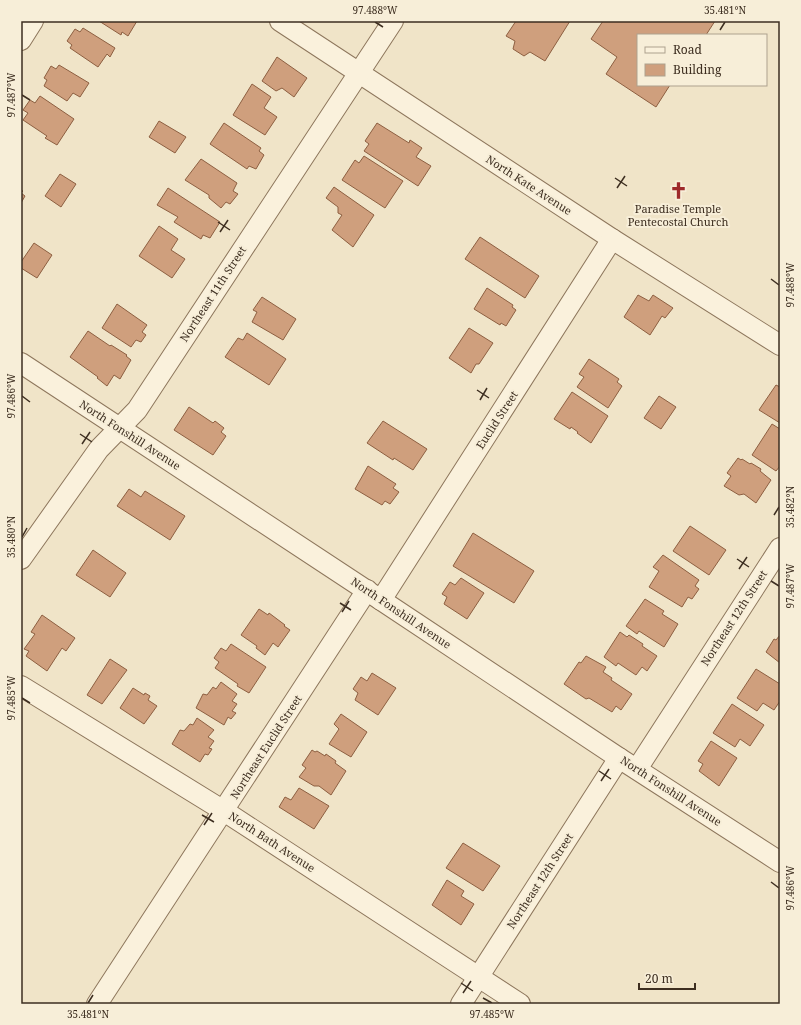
<svg xmlns="http://www.w3.org/2000/svg" width="801" height="1025" font-family="'Noto Serif',serif">
<rect width="100%" height="100%" fill="#f0e4c8"/>
<!-- building -->
<g fill="#cf9f7d" stroke="#8d5f41">
<path d="M99 21H137L128 36 122 32 121 35Z"/>
<path d="M516 21H570L545 61 530 52 524 56 513 49 515 41 506 36Z"/>
<path d="M603 21H715L706 35H638V85H670L656 107 606 74 617 57 591 39Z"/>
<path d="M83 28 115 48 110 57 107 54 98 67 70 48 72 45 67 41 75 29 80 32Z"/>
<path d="M277 57 307 78 294 97 282 88 276 91 262 81Z"/>
<path d="M59 65 89 83 80 97 73 93 67 101 44 86 47 80 44 78 51 66 56 69Z"/>
<path d="M252 84 271 97 264 108 277 117 265 135 233 115Z"/>
<path d="M40 96 74 119 57 145 45 138 47 136 23 120 28 113 23 110 30 100 35 103Z"/>
<path d="M159 121 186 137 175 153 149 137Z"/>
<path d="M224 123 261 148 259 151 264 155 256 169 249 166 247 169 210 144Z"/>
<path d="M377 123 409 143 410 140 422 148 416 157 431 166 418 186 364 151 369 144 365 141Z"/>
<path d="M364 156 403 181 385 208 342 180 355 160 359 163Z"/>
<path d="M201 159 237 183 233 191 238 194 230 204 226 202 221 208 209 198V195L185 180Z"/>
<path d="M60 174 76 184 61 207 45 196Z"/>
<path d="M334 187 374 215 353 247 332 230 342 215 338 213V207L326 198Z"/>
<path d="M168 188 220 222 210 238 203 235 201 239 174 222 178 217 157 205Z"/>
<path d="M21 190 23 191 21 193 25 196 21 203Z"/>
<path d="M159 226 178 239 171 250 185 259 172 278 139 256Z"/>
<path d="M480 237 539 276 525 298 465 259Z"/>
<path d="M34 243 52 255 37 278 21 268V262Z"/>
<path d="M487 288 513 305 512 307 516 310 506 326 501 323 500 325 474 309Z"/>
<path d="M638 295 649 301 653 295 673 308 665 318 662 316 650 335 624 317Z"/>
<path d="M262 297 296 319 283 340 252 322 257 312 253 310Z"/>
<path d="M117 304 147 325 142 332 146 335 141 342 136 340 131 347 102 328Z"/>
<path d="M469 328 493 343 479 364H476L471 373 449 358Z"/>
<path d="M88 331 110 346 111 345 127 355 126 356 131 360 120 379 114 375 107 386 97 378 98 377 70 357Z"/>
<path d="M247 333 286 359 269 385 225 357 238 338 243 340Z"/>
<path d="M589 359 619 379 617 382 622 386 608 408 577 387 584 377 579 374Z"/>
<path d="M776 385 780 387V423L759 410Z"/>
<path d="M572 392 608 416 591 443 577 433 578 432 571 427 570 429 554 419Z"/>
<path d="M659 396 676 407 661 429 644 418Z"/>
<path d="M189 407 213 423 215 421 224 428 221 432 226 436 213 455 174 430Z"/>
<path d="M383 421 427 449 413 470 394 458 393 460 367 443Z"/>
<path d="M772 424 780 429V466L776 471 752 455Z"/>
<path d="M738 458 741 460 742 459 750 464 751 463 761 469 760 471 771 480 756 503 744 494 739 495 724 486 731 476 727 473Z"/>
<path d="M368 466 396 484 393 488 399 492 390 504 385 501 382 505 355 489Z"/>
<path d="M129 489 141 497 145 491 185 516 170 540 117 506Z"/>
<path d="M690 526 726 550 709 575 673 551Z"/>
<path d="M473 533 534 571 514 603 453 566Z"/>
<path d="M93 550 126 573 110 597 76 575Z"/>
<path d="M663 555 699 580 695 586 699 589 692 599 688 597 682 607 649 587 659 571 653 567Z"/>
<path d="M461 578 484 593 467 619 444 604 447 597 442 594 450 582 455 585Z"/>
<path d="M645 599 664 611 662 614 678 624 664 647 639 631 637 634 626 626Z"/>
<path d="M259 609 268 615 269 613 285 625 284 626 290 630 278 647 273 643 265 655 256 648 257 646 241 635Z"/>
<path d="M42 615 75 638 66 651 62 648 47 671 26 656 29 651 24 649 35 634 31 632Z"/>
<path d="M620 632 627 637 629 635 643 644 642 646 657 656 647 671 642 667 636 675 618 663 616 666 604 657Z"/>
<path d="M780 635V663L766 652 774 639 776 640Z"/>
<path d="M231 644 266 667 249 693 237 686 238 684 215 668 219 662 214 658 221 648 226 651Z"/>
<path d="M586 656 606 667 603 672 612 678 611 680 632 694 621 710 616 706 612 712 589 698 586 699 564 684 579 662 581 663Z"/>
<path d="M110 659 127 670 102 704 87 695Z"/>
<path d="M756 669 780 684V701L774 710 763 703 757 711 737 698Z"/>
<path d="M372 673 396 688 378 715 355 700 358 693 353 689 361 677 367 681Z"/>
<path d="M221 682 237 694 232 701 237 704 232 711 236 713 231 719 228 717 224 725 196 708 203 694 207 695 213 687 216 689Z"/>
<path d="M133 688 144 695 145 693 150 696 148 700 157 706 144 724 120 708Z"/>
<path d="M732 704 764 725 750 746 740 739 735 747 713 733Z"/>
<path d="M341 714 367 732 351 757 329 744 339 729 334 724Z"/>
<path d="M197 718 214 730 208 737 214 741 209 748 212 749 208 755 205 754 200 762 172 744 180 730 184 731 190 724 193 725Z"/>
<path d="M711 741 737 758 719 786 699 771 703 764 698 761Z"/>
<path d="M312 750 315 752 317 751 325 756 326 754 336 761 335 763 346 771 331 795 319 786H314L299 777 306 768 302 765Z"/>
<path d="M299 788 329 806 314 829 279 807 285 797 291 800Z"/>
<path d="M463 843 500 866 483 891 446 868Z"/>
<path d="M447 880 464 891 461 896 474 904 461 925 432 905Z"/>
</g>
<g fill="none" stroke-linecap="round" stroke-linejoin="round">
<defs>
<g id="street">
<path d="M280 21 612 239 780 345"/>
<path d="M21 40 33 21"/>
<path d="M21 363 381 600 619 758 780 862"/>
<path d="M21 559 99 449 137 410 393 21"/>
<path d="M381 600 612 239"/>
<path d="M21 686 224 811 520 1004"/>
<path d="M637 769 780 548"/>
<path d="M97 1004 367 590"/>
<path d="M461 1004 619 758"/>
</g>
</defs>
<!-- street casing -->
<use href="#street" stroke="#8d765c" stroke-width="22"/>
<!-- street -->
<use href="#street" stroke="#faf1dc" stroke-width="20"/>
</g>
<!-- ticks -->
<path fill="none" stroke="#3d2e20" stroke-width="1.5" d="M375 22 383 27M720 30 725 22M22 95 30 100M615 178 627 186M617 188 625 176M218 222 230 230M220 232 228 220M771 279 779 285M477 390 489 398M22 396 30 402M480 400 487 388M80 434 92 442M82 444 90 432M774 515 779 507M22 537 27 528M737 559 749 567M739 569 747 557M771 581 779 586M340 603 351 610M342 612 349 601M22 698 30 703M599 771 611 779M601 781 609 769M202 815 214 822M204 825 212 813M771 882 779 888M461 983 473 991M463 993 471 981M483 998 492 1003M88 1003 93 995"/>
<!-- icons -->
<defs>
<symbol id="church-bare" viewBox="-9 -9 18 18"><path d="M-1.2-6h2.4v3.5h3.3v2.4h-3.3V6h-2.4V-.1h-3.3v-2.4h3.3Z" fill="#9e2a2b" stroke="#f7eed8" stroke-width="2.5" paint-order="stroke"/></symbol>
</defs>
<g fill-rule="evenodd">
<use href="#church-bare" x="666" y="178" width="25" height="25"/>
</g>
<g text-anchor="middle" stroke-width="4" stroke-linejoin="round" paint-order="stroke">
<!-- street labels -->
<g font-size="11" fill="#3d2e20" stroke="#f7eed8">
<text transform="translate(529 185) rotate(33)" y="4">North Kate Avenue</text>
<text transform="translate(213 294) rotate(-57)" y="4">Northeast 11th Street</text>
<text transform="translate(497 420) rotate(-57)" y="4">Euclid Street</text>
<text transform="translate(130 435) rotate(33)" y="4">North Fonshill Avenue</text>
<text transform="translate(401 613) rotate(34)" y="4">North Fonshill Avenue</text>
<text transform="translate(734 618) rotate(-57)" y="4">Northeast 12th Street</text>
<text transform="translate(266 747) rotate(-57)" y="4">Northeast Euclid Street</text>
<text transform="translate(671 791) rotate(33)" y="4">North Fonshill Avenue</text>
<text transform="translate(272 842) rotate(33)" y="4">North Bath Avenue</text>
<text transform="translate(540 881) rotate(-57)" y="4">Northeast 12th Street</text>
</g>
<!-- poi labels -->
<g font-size="11" fill="#3d2e20" stroke="#f7eed8">
<text x="678" y="213">Paradise Temple<tspan x="678" dy="13">Pentecostal Church</tspan></text>
</g>
</g>
<!-- border -->
<rect width="801" height="1025" fill="none" stroke="#f7eed8" stroke-width="44"/>
<!-- legend -->
<rect x="637" y="34" width="130" height="52" fill="#f7eed8" stroke="#ada18e"/>
<rect x="645" y="47" width="20" height="6" fill="#faf1dc" stroke="#ada18e"/>
<text x="673" y="54" font-size="12" fill="#3d2e20">Road</text>
<rect x="645" y="64" width="20" height="12" fill="#cf9f7d" stroke="#ada18e"/>
<text x="673" y="74" font-size="12" fill="#3d2e20">Building</text>
<!-- scale -->
<path d="M639 983v6h56v-6" fill="none" stroke="#3d2e20" stroke-width="2"/>
<text x="645" y="983" font-size="12" fill="#3d2e20" stroke="#f7eed8" stroke-width="3" paint-order="stroke">20 m</text>
<rect x="22" y="22" width="757" height="981" fill="none" stroke="#3d2e20" stroke-width="1.5"/>
<g font-size="10" text-anchor="middle" fill="#3d2e20">
<text x="375" y="14">97.488°W</text>
<text x="725" y="14">35.481°N</text>
<text transform="translate(11 95) rotate(-90)" y="4">97.487°W</text>
<text transform="translate(790 285) rotate(-90)" y="4">97.488°W</text>
<text transform="translate(11 396) rotate(-90)" y="4">97.486°W</text>
<text transform="translate(790 507) rotate(-90)" y="4">35.482°N</text>
<text transform="translate(11 537) rotate(-90)" y="4">35.480°N</text>
<text transform="translate(790 586) rotate(-90)" y="4">97.487°W</text>
<text transform="translate(11 698) rotate(-90)" y="4">97.485°W</text>
<text transform="translate(790 888) rotate(-90)" y="4">97.486°W</text>
<text x="88" y="1018">35.481°N</text>
<text x="492" y="1018">97.485°W</text>
</g>
</svg>
